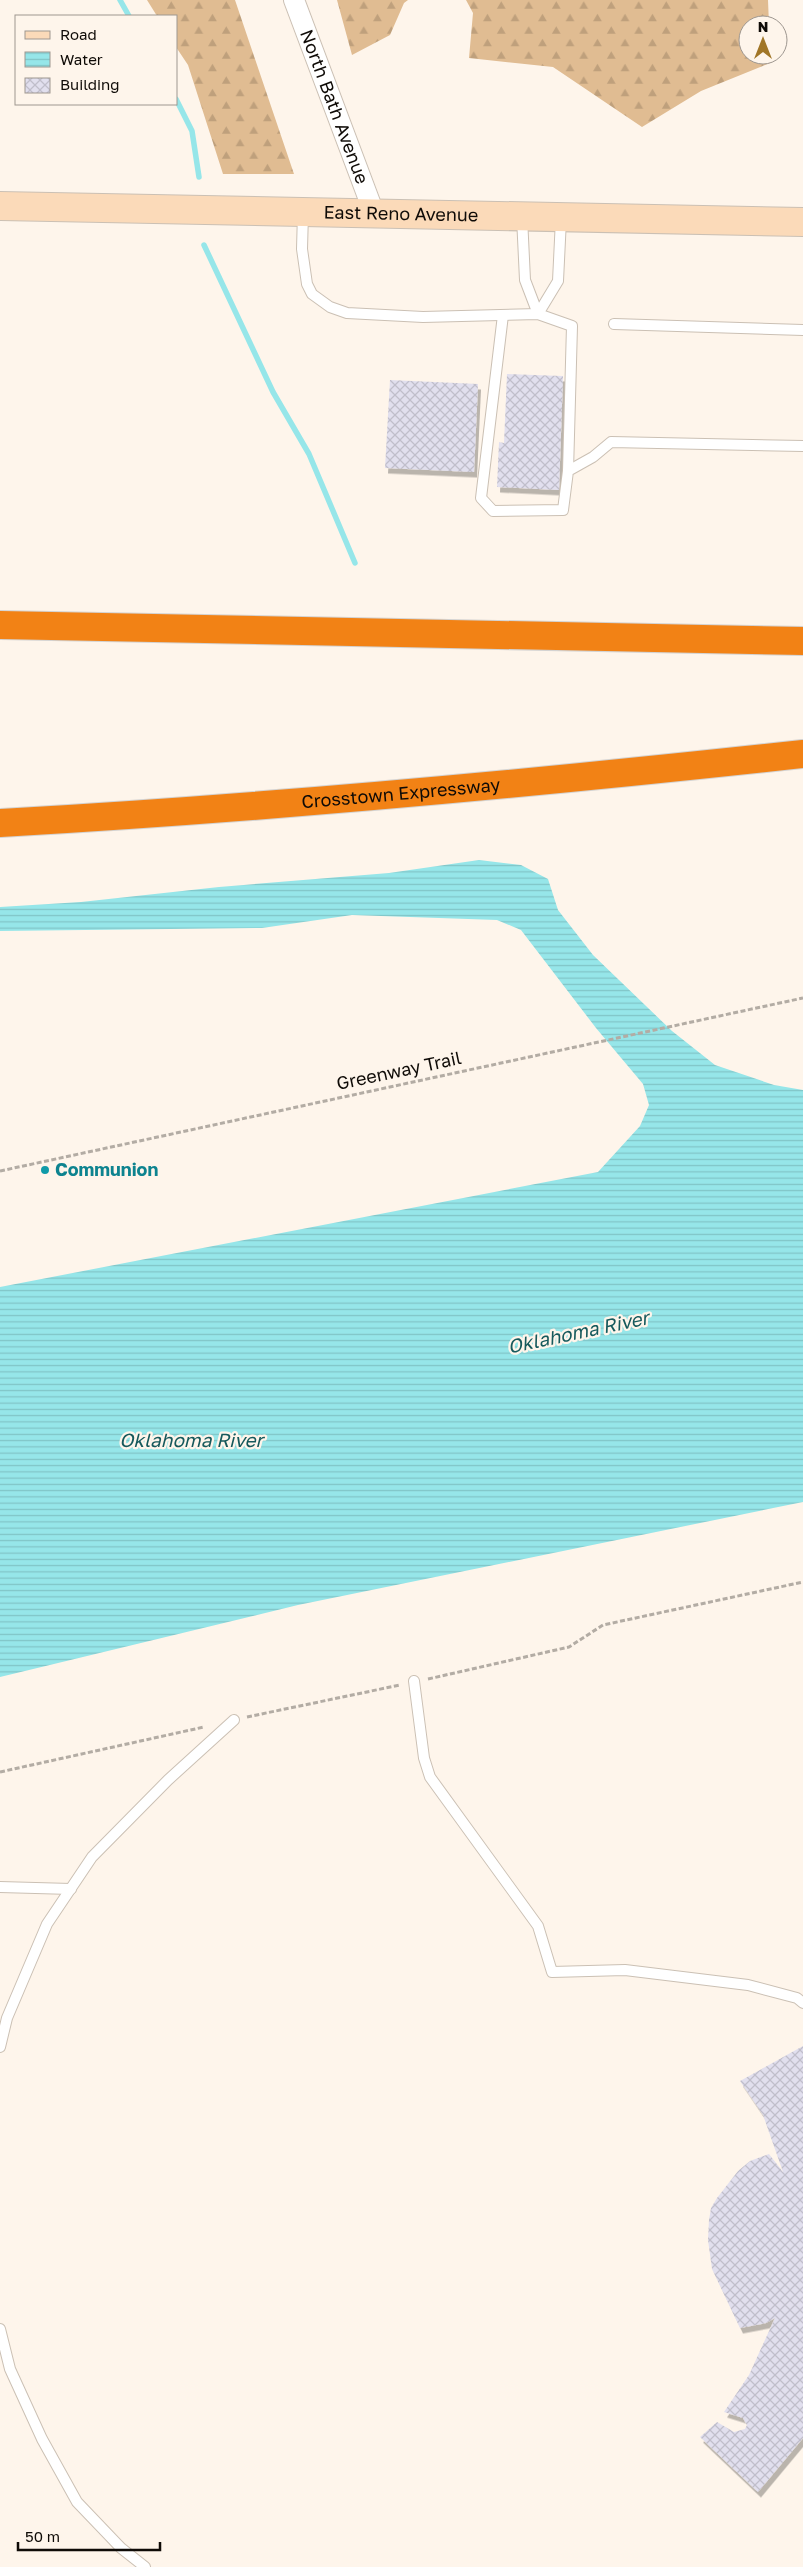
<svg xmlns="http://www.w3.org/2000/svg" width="803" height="2567" font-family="'Golos Text',sans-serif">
<defs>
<pattern id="forest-firs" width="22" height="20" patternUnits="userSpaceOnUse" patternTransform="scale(1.25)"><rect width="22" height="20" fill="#e0bc92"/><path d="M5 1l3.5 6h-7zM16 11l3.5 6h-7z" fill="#bfa07c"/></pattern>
<pattern id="water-rules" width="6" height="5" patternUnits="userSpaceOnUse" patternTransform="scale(1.25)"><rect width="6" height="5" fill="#96e6e9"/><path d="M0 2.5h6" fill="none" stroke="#80c4c6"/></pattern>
<pattern id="building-cross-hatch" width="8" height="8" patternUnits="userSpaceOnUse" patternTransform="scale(1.25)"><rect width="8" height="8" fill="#e1dfee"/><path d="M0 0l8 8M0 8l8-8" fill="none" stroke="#c0becb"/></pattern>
<filter id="shadow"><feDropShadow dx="3" dy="5.5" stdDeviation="0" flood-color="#0004"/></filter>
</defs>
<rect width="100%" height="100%" fill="#fef5eb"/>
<!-- forest -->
<g fill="url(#forest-firs)">
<path d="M147 0H235L294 174H223L188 65 176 47V16H157Z"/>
<path d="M337 0H408L404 3 390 35 352 55Z"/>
<path d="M466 0H768L769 25H748V55H770V63L701 91 642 127 553 67 469 58 473 13Z"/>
</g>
<!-- water -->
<path fill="url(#water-rules)" d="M479 860 521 865 548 879 558 910 593 955 672 1031 715 1065 774 1085 803 1090V1502L298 1605 0 1677V1287L598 1172 640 1126 649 1105 643 1084 596 1028 521 930 497 920 352 915 262 928 0 931V907L81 902 219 887 389 873Z"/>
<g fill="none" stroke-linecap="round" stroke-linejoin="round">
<!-- stream -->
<g stroke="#96e6e9" stroke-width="5.5">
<path d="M120 0 129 16"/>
<path d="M176 99 192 131 199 177"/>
<path d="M204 245 273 392 309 454 355 563"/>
</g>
</g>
<!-- building -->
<g fill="url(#building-cross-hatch)" filter="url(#shadow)">
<path d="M507 374 563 376 559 490 497 487 499 442 504 443Z"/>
<path d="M390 380 478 384 474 472 385 468Z"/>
<path d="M803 2046V2438L758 2492 700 2437 717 2422 734 2432 745 2429 747 2425 743 2418 724 2412 749 2375 775 2318 766 2323 740 2328 712 2269 708 2240 709 2220 711 2208 717 2198 738 2171 750 2161 769 2154 783 2172 763 2115 740 2081Z"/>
</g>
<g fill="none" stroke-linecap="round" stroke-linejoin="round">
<defs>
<g id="lane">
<path d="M303 213 302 249 307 284 312 294 330 307 347 313 423 317 538 314 572 326 568 471"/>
<path d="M522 217 525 280 538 314"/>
<path d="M538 314 558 281 561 219"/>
<path d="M503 315 481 498 493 511 563 510 568 471 593 457 611 442 803 446"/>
<path d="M614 324 803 330"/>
<path d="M414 1681 424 1758 430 1777 538 1926 552 1972 625 1970 748 1985 797 1998 803 2003"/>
<path d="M0 1887 71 1889"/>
<path d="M0 2047 7 2018 47 1924 92 1857 168 1780 234 1720"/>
<path d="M0 2329 10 2369 42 2439 77 2502 121 2548 145 2567"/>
</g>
<g id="street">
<path id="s1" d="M294 0 374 213"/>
</g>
<g id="secondary">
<path id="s2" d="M0 206 803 222"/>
</g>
<g id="highway">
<path d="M0 625 803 641"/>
<path id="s3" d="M0 823C268 808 536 783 803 754"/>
</g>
</defs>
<!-- lane casing -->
<use href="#lane" stroke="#cbc0b4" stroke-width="12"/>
<!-- street casing -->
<use href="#street" stroke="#cbc0b4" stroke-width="22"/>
<!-- secondary casing -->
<use href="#secondary" stroke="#cbc0b4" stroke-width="30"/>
<!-- highway casing -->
<use href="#highway" stroke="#d4d3d2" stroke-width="30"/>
<!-- path -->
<g stroke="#b3aca4" stroke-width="3" stroke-dasharray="5 2.5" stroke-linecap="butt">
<path d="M0 1171 803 998"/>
<path d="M428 1679 569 1647 603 1625 803 1582"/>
<path d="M247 1717 400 1685"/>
<path d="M0 1772 204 1727"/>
</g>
<!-- lane -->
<use href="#lane" stroke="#fff" stroke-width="10"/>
<!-- street -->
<use href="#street" stroke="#fff" stroke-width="20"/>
<!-- secondary -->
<use href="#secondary" stroke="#fbdab9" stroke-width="28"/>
<!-- highway -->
<use href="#highway" stroke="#f28215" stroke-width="28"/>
</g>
<!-- markers -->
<circle fill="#0f9aa8" stroke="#fef5eb" stroke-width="2" cx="45" cy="1170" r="5"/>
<g text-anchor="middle" stroke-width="4.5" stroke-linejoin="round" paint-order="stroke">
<!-- street labels -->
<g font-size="18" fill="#0f0b07" stroke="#fef5eb">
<text dy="6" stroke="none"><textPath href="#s1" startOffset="114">North Bath Avenue</textPath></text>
<text dy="6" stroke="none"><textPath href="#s2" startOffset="401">East Reno Avenue</textPath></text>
<text dy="6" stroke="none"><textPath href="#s3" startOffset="402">Crosstown Expressway</textPath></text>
<text transform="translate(399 1071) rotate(-12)" y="6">Greenway Trail</text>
</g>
<!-- culture labels -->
<g font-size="18" font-weight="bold" fill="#0d838f" stroke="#fef5eb" text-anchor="start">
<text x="55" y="1176">Communion</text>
</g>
<!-- water labels -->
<g font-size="19" font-style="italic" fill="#16595c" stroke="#fef5eb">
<text transform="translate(578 1332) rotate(-12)" y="7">Oklahoma River</text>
<text x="191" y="1447">Oklahoma River</text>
</g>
</g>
<!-- legend -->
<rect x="15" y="15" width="162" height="90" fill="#fef5eb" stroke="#9e9790"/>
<rect x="25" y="31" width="25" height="8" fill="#fbdab9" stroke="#9e9790"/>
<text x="60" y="40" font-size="15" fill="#0f0b07">Road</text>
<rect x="25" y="52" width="25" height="15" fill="url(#water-rules)" stroke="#9e9790"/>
<text x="60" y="65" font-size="15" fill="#0f0b07">Water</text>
<rect x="25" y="78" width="25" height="15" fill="url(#building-cross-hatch)" stroke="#9e9790"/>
<text x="60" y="90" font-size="15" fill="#0f0b07">Building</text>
<!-- north arrow -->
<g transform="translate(763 40)"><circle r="24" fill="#fef5eb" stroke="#9e9790"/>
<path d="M0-4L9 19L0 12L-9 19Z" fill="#a17627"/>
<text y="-8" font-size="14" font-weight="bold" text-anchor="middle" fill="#0f0b07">N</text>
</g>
<!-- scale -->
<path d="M18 2542v8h142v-8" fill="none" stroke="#0f0b07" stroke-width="2.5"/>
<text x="25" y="2542" font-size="15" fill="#0f0b07" stroke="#fef5eb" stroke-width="4" paint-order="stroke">50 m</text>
</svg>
